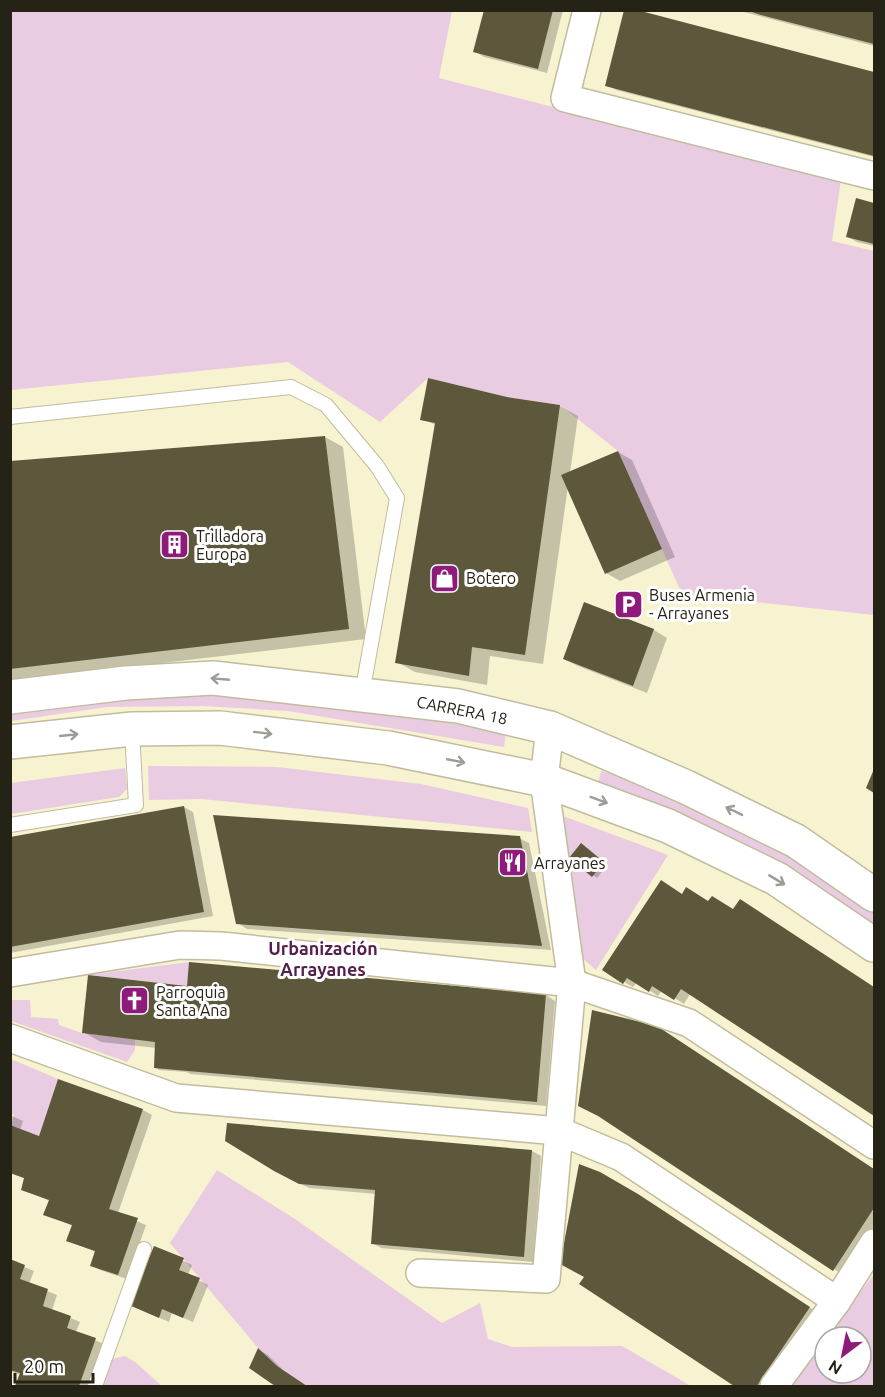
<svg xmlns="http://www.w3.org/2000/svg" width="885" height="1397" font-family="Ubuntu,sans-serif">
<rect width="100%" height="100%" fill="#f7f2d0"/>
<!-- green -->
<g fill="#e9cce1" fill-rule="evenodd">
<path d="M11 11H452L439 78 841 180 832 241 874 251V615L682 594 618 451 560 405 507 397 428 378 380 422 288 362 11 390Z"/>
<path d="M202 691 286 697 506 732 504 747 288 711 203 706 107 707 11 721 10 708Z"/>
<path d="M148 766 277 767 421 784 528 808 532 832 202 799 149 800Z"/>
<path d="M125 768 127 789 119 797 11 814V783Z"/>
<path d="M601 771 616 775 685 803 789 852 874 908V928L598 783Z"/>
<path d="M563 816 668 855 596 970 580 956Z"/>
<path d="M189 962 187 986 88 975Z"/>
<path d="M11 1000H30L31 1017 58 1019 59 1025 82 1033 135 1039V1050L127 1062 11 1021Z"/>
<path d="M11 1059 58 1079 39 1136 11 1126 14 1115 11 1113Z"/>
<path d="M217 1170 295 1219 442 1323 480 1303 488 1339 512 1347 622 1346 691 1386H307L277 1366 258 1348 170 1243Z"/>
<path d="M874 1275V1386H786L839 1317ZM825 1337H861V1373H825Z"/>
<path d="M125 1356 135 1362 162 1386H102L112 1359Z"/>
</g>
<!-- shadow -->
<g fill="#0003">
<path d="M485 10H563L547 73 484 57 475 51Z"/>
<path d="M631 10 874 73V157L616 90 607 85Z"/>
<path d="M736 10H874V46Z"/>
<path d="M858 200 874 204V246L857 242 848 237Z"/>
<path d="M507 398 560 406 578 416 570 473 618 452 632 460 675 557 620 581 606 573 568 486 543 664 490 656 487 685 415 672 397 662 436 425 422 419Z"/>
<path d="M325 437 343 447 366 639 10 681V462Z"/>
<path d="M585 604 654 630 667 638 647 693 578 666 564 659Z"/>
<path d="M184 807 193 812 213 916 10 953V838Z"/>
<path d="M519 838 529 843 551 950 247 929 238 923Z"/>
<path d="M585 847 607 866 597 878 571 858Z"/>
<path d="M683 895 734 911 750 906 874 988V1114L690 994 684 1004 662 990 658 996 637 982 633 987 624 982Z"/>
<path d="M546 995 555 1001 546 1106 191 1074 186 1072 159 1070 155 1067 157 1048 101 1042 83 1032Z"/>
<path d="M666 1033 874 1170V1227L843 1275 604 1118Z"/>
<path d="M143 1110 152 1115 118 1213 146 1225 127 1279 100 1270 91 1265 96 1252 68 1241 73 1226 45 1214 50 1201 22 1189 26 1179 10 1173V1115L23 1121 20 1130 40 1137Z"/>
<path d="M228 1124 532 1151 541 1156 533 1262 381 1248 372 1243 376 1194 309 1188 285 1176Z"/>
<path d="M648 1201 818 1313 769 1386H737L581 1283Z"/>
<path d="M155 1248 192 1265 188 1275 208 1285 193 1322 172 1313 169 1322 131 1305Z"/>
<path d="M10 1261 34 1271 29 1284 57 1295 52 1310 80 1322 76 1332 104 1344 89 1386H17L21 1375 10 1371Z"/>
<path d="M259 1350 268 1355 286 1373 305 1386H278L268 1381Z"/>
</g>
<!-- building -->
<g fill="#5d583c">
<path d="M484 10H553L538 69 473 52Z"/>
<path d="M624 10H637L874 72V156L605 86Z"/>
<path d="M746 10H874V44L761 15Z"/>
<path d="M856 198 874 203V244L846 237Z"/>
<path d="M428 378 507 397 560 405 525 655 472 647 469 676 395 663 435 423 420 420Z"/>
<path d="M325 436 349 629 10 669V461Z"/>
<path d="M618 451 662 549 605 574 561 475Z"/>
<path d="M584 602 654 629 633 686 563 659Z"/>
<path d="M874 769V793L866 788Z"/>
<path d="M184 806 204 912 10 947V837Z"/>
<path d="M213 815 520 836 542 946 236 924Z"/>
<path d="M581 843 604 862 592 877 569 858Z"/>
<path d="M661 880 682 894 686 887 708 901 712 896 733 909 740 899 874 987V1116L681 989 674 1000 652 986 649 992 627 978 623 984 602 970Z"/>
<path d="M189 962 546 994 537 1102 154 1068 155 1042 82 1033 88 975 187 986Z"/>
<path d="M592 1010 657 1026 874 1169V1208L833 1271 598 1116 578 1106Z"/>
<path d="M58 1079 143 1109 109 1209 138 1218 118 1275 90 1266 95 1251 66 1241 72 1225 43 1215 49 1200 21 1190 24 1178 10 1173V1125L39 1136Z"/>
<path d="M227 1123 532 1150 524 1257 371 1244 375 1190 299 1184 274 1171 225 1141Z"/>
<path d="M579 1164 600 1172 638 1194 810 1307 757 1386H734L579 1284 584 1277 560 1264Z"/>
<path d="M154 1246 184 1258 179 1270 200 1278 183 1318 162 1309 159 1318 129 1305Z"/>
<path d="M10 1259 25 1265 20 1279 48 1289 43 1306 71 1316 67 1328 96 1338 79 1386H15L20 1373 10 1370Z"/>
<path d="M258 1348 277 1366 307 1386H275L249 1368Z"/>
</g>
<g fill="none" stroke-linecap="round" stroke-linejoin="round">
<defs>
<g id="lane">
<path d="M10 417 291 387 326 405 377 466 397 498 362 694"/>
<path d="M10 825 136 805 132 729"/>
<path d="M95 1386 144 1249"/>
</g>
<g id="street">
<path d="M587 10 565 98 874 176"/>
<path d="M10 973 180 945 221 946 572 983 689 1023 874 1145"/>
<path d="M10 1038 176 1098 559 1131 621 1157 837 1301"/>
<path d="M420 1273 546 1279 572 983 544 780 550 728"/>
<path d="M774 1386 837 1301 874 1243"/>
</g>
<g id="primary">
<path d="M10 697 126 683 213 678 458 706 550 728 686 787 796 841 874 895"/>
<path d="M10 742 132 729 220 728 388 748 544 780 668 826 777 879 874 945"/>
</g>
</defs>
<!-- lane casing -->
<use href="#lane" stroke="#c1bc9d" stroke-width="16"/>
<!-- street casing -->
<use href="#street" stroke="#c1bc9d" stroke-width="30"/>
<!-- primary casing -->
<use href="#primary" stroke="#c1bc9d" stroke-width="36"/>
<!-- lane -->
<use href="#lane" stroke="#fff" stroke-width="14"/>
<!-- street -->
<use href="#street" stroke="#fff" stroke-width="27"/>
<!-- primary -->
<use href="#primary" stroke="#fff" stroke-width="33"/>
</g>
<!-- one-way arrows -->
<defs><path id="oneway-shaft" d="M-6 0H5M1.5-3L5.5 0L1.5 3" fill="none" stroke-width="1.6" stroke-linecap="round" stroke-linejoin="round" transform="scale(1.5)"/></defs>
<g stroke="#9d9c96">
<use href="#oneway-shaft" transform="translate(220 679) rotate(-175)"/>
<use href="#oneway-shaft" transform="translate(263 733) rotate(7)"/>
<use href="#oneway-shaft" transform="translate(69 735) rotate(-6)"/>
<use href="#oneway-shaft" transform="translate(456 761) rotate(11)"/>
<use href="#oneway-shaft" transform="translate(599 800) rotate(20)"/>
<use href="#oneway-shaft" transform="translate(734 811) rotate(-154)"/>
<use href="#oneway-shaft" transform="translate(777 880) rotate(31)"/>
</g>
<!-- icons -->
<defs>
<symbol id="building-square" viewBox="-11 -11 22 22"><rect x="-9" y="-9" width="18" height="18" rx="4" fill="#8e1b7c" stroke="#fff"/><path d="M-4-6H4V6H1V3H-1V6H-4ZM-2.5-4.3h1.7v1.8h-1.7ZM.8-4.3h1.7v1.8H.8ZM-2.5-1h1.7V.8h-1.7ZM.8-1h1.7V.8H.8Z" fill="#fff"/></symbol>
<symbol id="shop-square" viewBox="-11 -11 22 22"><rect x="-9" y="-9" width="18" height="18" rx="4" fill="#8e1b7c" stroke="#fff"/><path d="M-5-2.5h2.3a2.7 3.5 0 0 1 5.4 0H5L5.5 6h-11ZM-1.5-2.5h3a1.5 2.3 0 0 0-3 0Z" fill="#fff"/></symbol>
<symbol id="parking-square" viewBox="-11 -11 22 22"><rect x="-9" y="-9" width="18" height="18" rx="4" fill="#8e1b7c" stroke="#fff"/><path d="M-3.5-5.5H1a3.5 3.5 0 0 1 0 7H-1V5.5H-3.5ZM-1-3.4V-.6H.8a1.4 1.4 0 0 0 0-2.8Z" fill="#fff"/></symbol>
<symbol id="restaurant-square" viewBox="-11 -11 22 22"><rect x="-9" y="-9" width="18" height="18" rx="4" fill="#8e1b7c" stroke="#fff"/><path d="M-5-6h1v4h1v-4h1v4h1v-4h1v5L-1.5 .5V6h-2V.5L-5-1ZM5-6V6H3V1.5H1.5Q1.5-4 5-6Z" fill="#fff"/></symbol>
<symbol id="church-square" viewBox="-11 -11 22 22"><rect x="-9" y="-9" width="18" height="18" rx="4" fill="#8e1b7c" stroke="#fff"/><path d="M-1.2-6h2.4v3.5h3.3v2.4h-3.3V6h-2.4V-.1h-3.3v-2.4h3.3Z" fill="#fff"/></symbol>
</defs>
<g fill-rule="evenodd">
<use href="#building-square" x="158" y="528" width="33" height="33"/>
<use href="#shop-square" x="428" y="562" width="33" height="33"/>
<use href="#parking-square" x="612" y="588" width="33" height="33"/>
<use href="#restaurant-square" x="496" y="846" width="33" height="33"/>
<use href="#church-square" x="118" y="984" width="33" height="33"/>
</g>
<g text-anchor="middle" stroke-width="6" stroke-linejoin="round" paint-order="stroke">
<!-- poi labels -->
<g font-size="16" fill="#252316" stroke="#fff" text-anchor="start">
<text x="196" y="542">Trilladora<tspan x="196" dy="18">Europa</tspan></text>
<text x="466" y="584">Botero</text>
<text x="649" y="601">Buses Armenia<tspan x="649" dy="18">- Arrayanes</tspan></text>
<text x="534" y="869">Arrayanes</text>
<text x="156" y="998">Parroquia<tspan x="156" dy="18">Santa Ana</tspan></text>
</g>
<!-- street labels -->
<g font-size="16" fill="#252316" stroke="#fff">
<text transform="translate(462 710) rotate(11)" y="6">CARRERA 18</text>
</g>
<!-- neighbourhood labels -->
<g font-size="18" font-weight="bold" fill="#551f4b" stroke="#fff">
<text x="323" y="955">Urbanización<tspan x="323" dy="21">Arrayanes</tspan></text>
</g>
</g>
<!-- border -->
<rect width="885" height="1397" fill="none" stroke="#252316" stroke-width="24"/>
<!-- north arrow -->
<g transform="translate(843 1355) rotate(212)"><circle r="28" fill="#ffffff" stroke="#a8a7a2" stroke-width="1.5"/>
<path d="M0-4.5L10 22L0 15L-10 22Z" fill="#8e1b7c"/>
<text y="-9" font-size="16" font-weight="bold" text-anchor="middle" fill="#252316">N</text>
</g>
<!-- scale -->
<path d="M15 1373v9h78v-9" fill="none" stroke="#252316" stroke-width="3"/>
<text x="24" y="1373" font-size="18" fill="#252316" stroke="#ffffff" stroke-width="4.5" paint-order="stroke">20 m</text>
</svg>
